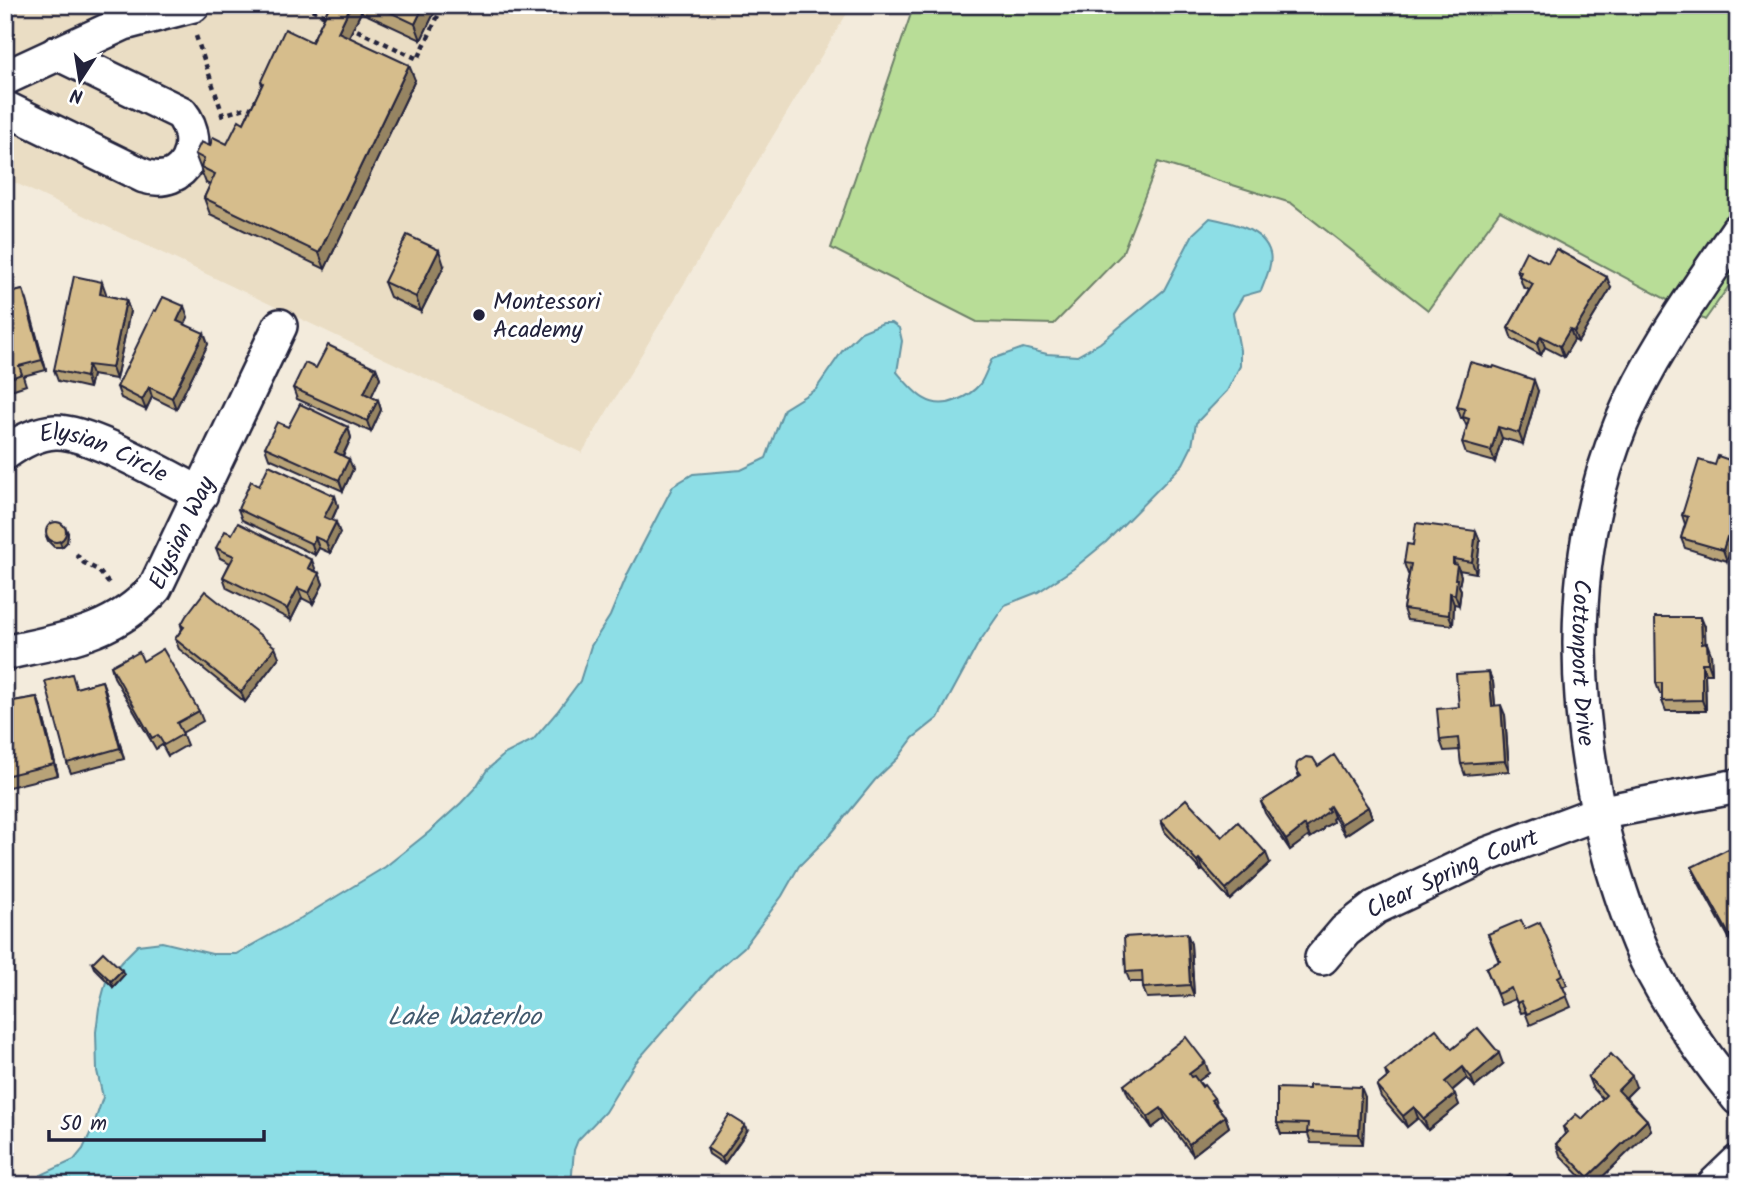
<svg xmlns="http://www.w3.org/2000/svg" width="1743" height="1190" font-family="Kalam,sans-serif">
<rect width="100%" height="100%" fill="#f3ebdc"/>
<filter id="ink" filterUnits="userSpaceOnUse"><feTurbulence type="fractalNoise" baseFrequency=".0143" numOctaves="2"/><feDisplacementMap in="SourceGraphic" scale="14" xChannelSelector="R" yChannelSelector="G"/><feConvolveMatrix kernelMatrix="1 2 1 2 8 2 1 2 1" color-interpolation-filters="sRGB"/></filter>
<g filter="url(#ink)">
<!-- built -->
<path fill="#eaddc4" d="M5 5H852L582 453 5 178Z"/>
<!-- green -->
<path fill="#b8dd97" stroke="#6d8069" stroke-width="2" d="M914 5H1738V273L1705 320 1500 211 1428 310 1291 203 1158 162 1122 254 1054 324 977 322 831 248Z"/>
<!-- water -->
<path fill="#8ddee6" stroke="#6293a2" stroke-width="2" d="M1210 218C1230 222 1264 229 1270 253 1273 264 1265 280 1261 291L1243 296 1233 313 1240 350V366L1227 391 1196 423 1192 446 1183 464 1106 542 1073 569 1038 592 1005 605 978 644 938 718 913 738 898 758 875 780 831 834 799 866 782 896 744 947 714 973 635 1063 605 1112 578 1140 574 1150 571 1185H28L41 1175 74 1160 83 1149 93 1127 103 1097 97 1071 96 1032 99 1008 107 978 124 959 138 945 162 942 212 954H236L301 918 385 867 429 832 461 803 476 787 487 770 505 754 533 740 557 712 580 681 591 646 610 616 628 573 673 486 693 474 741 470 766 458 784 409 816 389 843 350 861 332 883 323H892L899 328 902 341 897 372C913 391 929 412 957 400 965 397 974 391 980 384 985 377 988 366 992 359L1023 348 1047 354 1077 356 1100 343 1164 290 1193 234Z"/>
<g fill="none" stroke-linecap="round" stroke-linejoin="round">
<defs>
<g id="minor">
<path d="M5 78 124 23 193 5"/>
<path d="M5 108 144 176C185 189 206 144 181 113L57 53"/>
<path id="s1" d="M1738 230C1696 292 1650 354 1621 424 1564 561 1572 722 1611 862 1621 895 1632 930 1647 961 1672 1010 1703 1055 1738 1098"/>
<path id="s2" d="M5 453C20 442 37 433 55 432 88 430 169 478 201 494"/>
<path id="s3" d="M5 653C63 640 114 634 155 588L280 326"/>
<path id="s4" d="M1322 958 1345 931 1376 907 1488 854 1598 813 1738 786"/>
<path d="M1714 1185 1738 1162"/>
</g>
</defs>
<!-- minor casing -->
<use href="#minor" stroke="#22223b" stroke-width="38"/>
<!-- path -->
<g stroke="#22223b" stroke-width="4.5" stroke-dasharray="5 5" stroke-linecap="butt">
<path d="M303 5 327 17"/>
<path d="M348 26 418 59 443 5"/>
<path d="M196 36 223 115"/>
<path d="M220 116 248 107 255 110"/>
<path d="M76 554 84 563 98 570 111 586"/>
</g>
<!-- minor -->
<use href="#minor" stroke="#fff" stroke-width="33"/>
</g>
<!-- wall -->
<g fill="#b8a378" stroke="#22223b" stroke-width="2">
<path d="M330 5H438L421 40 361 12 349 37 415 80 325 269 210 214 204 198 210 185 206 183 195 154 210 146 227 144 244 123 262 85 261 81 312 42Z"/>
<path d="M1548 263 1611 288 1578 342 1574 340 1564 357 1545 347 1541 355 1512 339 1508 328 1529 290 1523 287 1517 269Z"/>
<path d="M444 266 421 312 390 297 384 282Z"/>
<path d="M23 290 46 370 23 376 26 385 5 392V294Z"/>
<path d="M106 293 105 295 126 300 130 311 116 379 92 375 89 388 58 381 54 370Z"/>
<path d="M188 317 185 324 208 344 176 409 152 397 146 410 121 398 117 387Z"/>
<path d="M316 368H376L380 378 371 397 378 400 381 410 371 432 297 399 293 388Z"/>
<path d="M1538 391 1523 444 1502 438 1495 462 1466 454 1462 443 1467 427 1463 418H1461L1457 407Z"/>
<path d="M288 427H348L351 438 343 456 353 469 343 491 269 458 265 447Z"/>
<path d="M1738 463V541L1735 549 1731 548 1727 561 1685 548 1681 538 1685 524 1682 515 1715 465Z"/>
<path d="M259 486 335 496 338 506 332 520 340 533 330 553 319 548 315 555 242 520 238 509Z"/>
<path d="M1476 531 1480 541 1476 573 1459 570 1461 576 1459 586 1461 590 1459 605 1454 604 1453 625 1407 620 1403 609 1409 574H1408L1404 563 1413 545Z"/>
<path d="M68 533 67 542 62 547H54L48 541 46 536Z"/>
<path d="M232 534 319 573 323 584 313 604 302 598 291 620 227 588 223 577 230 563 220 558 216 548Z"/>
<path d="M181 625 279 657 245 702 179 649 175 639 182 629Z"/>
<path d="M1705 627V643L1711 654 1712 674H1705L1706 711H1666L1662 701V694H1660L1656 683Z"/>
<path d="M132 656 143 661 199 711 203 721 182 733 187 745 168 756 162 745 156 749 114 677 111 666Z"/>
<path d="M102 681 106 692 124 759 71 773 67 763 77 688Z"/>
<path d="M1493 682 1495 705 1505 715 1509 771 1465 775 1461 764 1460 750 1444 751 1440 740 1459 707Z"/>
<path d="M5 691 14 701 37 697 41 708 58 775 5 788Z"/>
<path d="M1318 766 1368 807 1372 817 1345 835 1334 817 1332 819 1333 822 1323 828V830L1310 838 1309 836 1290 850 1265 813 1261 802 1299 777 1296 769Z"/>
<path d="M1161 821 1222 837 1270 863 1230 900 1203 870 1201 871 1165 832Z"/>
<path d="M1738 865V945L1734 947 1696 878 1692 867Z"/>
<path d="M1525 929 1563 974 1567 985 1563 987 1571 1007 1530 1025 1525 1012 1521 1013 1515 999 1501 1005 1486 968 1499 962 1488 934Z"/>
<path d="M1191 944 1194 996 1147 998 1143 988V982H1130L1126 972Z"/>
<path d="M92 963 124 975 113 987 94 968Z"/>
<path d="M1452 1049 1503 1064 1475 1087 1467 1078 1452 1091 1459 1105 1428 1130 1418 1118 1407 1127 1381 1097 1377 1086 1387 1078 1385 1071Z"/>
<path d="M1209 1073 1198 1081 1214 1098 1217 1106 1225 1116 1229 1127 1193 1155 1165 1118 1152 1128 1128 1095 1124 1085Z"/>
<path d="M1588 1077 1636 1087 1626 1097 1647 1120 1651 1130 1594 1185H1589L1560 1155 1556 1144 1565 1134 1563 1127 1582 1119 1603 1099 1592 1087Z"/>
<path d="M1365 1097 1363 1144 1311 1143 1308 1134H1281L1277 1123Z"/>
<path d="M747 1131 724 1164 709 1154 707 1148Z"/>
</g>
<!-- shaded-wall -->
<g fill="#968462" stroke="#22223b" stroke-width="2">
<path d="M351 5H359L361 12 344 47 338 32Z"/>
<path d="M424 5H438L421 40 415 24Z"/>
<path d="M409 65 415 80 325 269 319 253Z"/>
<path d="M439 250 444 266 421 312 416 297Z"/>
<path d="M1607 277 1611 288 1578 342 1574 332Z"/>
<path d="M102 282 106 293 103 305 100 294Z"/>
<path d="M23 290 27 300 46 370 42 360Z"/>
<path d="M126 300 130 311 116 379 112 368Z"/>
<path d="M184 306 188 317 181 331 177 321Z"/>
<path d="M1570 329 1574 340 1564 357 1560 346Z"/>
<path d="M204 333 208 344 176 409 172 398Z"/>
<path d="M1541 336 1545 347 1541 355 1537 344Z"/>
<path d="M88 365 92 375 89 388 86 377Z"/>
<path d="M376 368 380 378 368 404 364 393Z"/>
<path d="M1534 380 1538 391 1523 444 1519 433Z"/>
<path d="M149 387 152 397 146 410 142 400Z"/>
<path d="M378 400 381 410 371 432 367 421Z"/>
<path d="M348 427 351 438 339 463 335 452Z"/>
<path d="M1498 427 1502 438 1495 462 1491 451Z"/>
<path d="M349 459 353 469 343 491 339 480Z"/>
<path d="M335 496 338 506 328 528 324 517Z"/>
<path d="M336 522 340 533 330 553 326 542Z"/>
<path d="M1736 524 1738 530V541L1735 549 1731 538Z"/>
<path d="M66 528 68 533 67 542 62 547 60 542Z"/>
<path d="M1476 531 1480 541 1476 573 1472 562Z"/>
<path d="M315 537 319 548 315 555 312 544Z"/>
<path d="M1727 537 1731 548 1727 561 1723 550Z"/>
<path d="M1453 559 1456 568 1457 565 1461 576 1459 586 1461 590 1459 605 1455 595Z"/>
<path d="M312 560 316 571 312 578 308 568Z"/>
<path d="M319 573 323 584 313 604 309 593Z"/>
<path d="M298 588 302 598 291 620 287 609Z"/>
<path d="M1450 593 1454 604 1453 625 1449 615Z"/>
<path d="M1701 617 1705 627 1706 654 1702 644Z"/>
<path d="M1707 643 1711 654 1712 674 1708 663Z"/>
<path d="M275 647 279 657 245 702 241 692Z"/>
<path d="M1702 663 1705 674 1706 711 1702 700Z"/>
<path d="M1489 672 1493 682 1496 716 1492 706Z"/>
<path d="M102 681 106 692 124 759 120 748Z"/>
<path d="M37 697 41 708 58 775 54 764Z"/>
<path d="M1501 705 1505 715 1509 771 1505 761Z"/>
<path d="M1330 806 1334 817 1332 819 1333 822 1323 828V830L1310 838 1306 828Z"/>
<path d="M1368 807 1372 817 1345 835 1341 824Z"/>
<path d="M1305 825 1309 836 1290 850 1286 840Z"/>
<path d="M1266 853 1270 863 1230 900 1226 889Z"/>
<path d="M1199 859 1203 870 1201 871 1197 861Z"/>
<path d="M1187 933 1191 944 1194 996 1190 985Z"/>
<path d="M122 970 124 975 113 987 111 981Z"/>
<path d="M1499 1053 1503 1064 1475 1087 1471 1077Z"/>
<path d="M1205 1062 1209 1073 1193 1085 1189 1074Z"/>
<path d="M1463 1067 1467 1078 1449 1093 1445 1082Z"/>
<path d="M1632 1076 1636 1087 1622 1101 1618 1090Z"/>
<path d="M1361 1087 1365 1097 1363 1144 1359 1134Z"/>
<path d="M1455 1094 1459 1105 1428 1130 1424 1119Z"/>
<path d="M1414 1107 1418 1118 1407 1127 1403 1116Z"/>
<path d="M1161 1108 1165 1118 1152 1128 1148 1117Z"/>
<path d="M1225 1116 1229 1127 1193 1155 1189 1144Z"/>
<path d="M1647 1120 1651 1130 1594 1185H1590L1588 1177Z"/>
<path d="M745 1125 747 1131 724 1164 722 1158Z"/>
</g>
<!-- building -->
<g fill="#d6bd8c" stroke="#22223b" stroke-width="2">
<path d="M330 5H351L338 32 409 65 319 253 204 198 215 174 201 167 204 159 195 154 201 142 210 146 213 137 227 144 239 120 244 123 263 83 261 81 285 29 312 42Z"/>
<path d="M375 5H424L415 24Z"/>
<path d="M407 235 439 250 416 297 384 282Z"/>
<path d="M1556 249 1607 277 1574 332 1570 329 1560 346 1541 336 1537 344 1508 328 1533 284 1519 276 1521 272 1517 269 1526 251 1548 263Z"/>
<path d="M74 276 102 282 100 294 126 300 112 368 88 365 86 377 54 370Z"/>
<path d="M23 290 42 360 19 366 22 374 5 380V294Z"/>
<path d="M163 297 184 306 177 321 204 333 172 398 149 387 142 400 117 387 154 310 156 311Z"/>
<path d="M328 345 376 368 364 393 378 400 367 421 293 388 305 363 316 368Z"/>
<path d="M1470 362 1493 368 1494 366 1534 380 1519 433 1498 427 1491 451 1462 443 1469 419 1463 417 1465 409 1457 407Z"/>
<path d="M300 404 348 427 335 452 349 459 339 480 265 447 277 422 288 427Z"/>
<path d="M1718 456 1738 463V525L1736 524 1731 538 1727 537 1723 550 1681 538 1688 517 1682 515 1699 460 1715 465Z"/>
<path d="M269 465 335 496 324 517 336 522 326 542 315 537 312 544 238 509 251 481 259 486Z"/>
<circle cx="56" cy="532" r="10"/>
<path d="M238 523 312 560 308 568 319 573 309 593 298 588 287 609 223 577 234 556 216 548 225 531 232 534Z"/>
<path d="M1416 523 1476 531 1472 562 1453 559V564L1457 565 1455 579H1457L1455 595 1450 593 1449 615 1403 609 1411 564 1404 563 1407 544 1413 545Z"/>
<path d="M205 591 275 647 241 692 175 639 184 627 181 625 186 616Z"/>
<path d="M1655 617H1701L1702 644 1707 643 1708 663H1702V700L1662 701V683H1656Z"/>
<path d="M163 649 199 711 177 723 183 734 164 745 158 735 152 738 111 666 131 655 132 656 139 652 143 661Z"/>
<path d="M1489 672 1492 706 1501 705 1505 761 1461 764 1458 738 1440 740 1437 709 1459 707 1456 674Z"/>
<path d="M72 674 76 688 102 681 120 748 67 763 45 681Z"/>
<path d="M10 690 13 701 37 697 54 764 5 776V691Z"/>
<path d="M1334 755 1368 807 1341 824 1330 806 1327 809 1329 811 1319 818V819L1306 828 1305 825 1286 840 1261 802 1301 776 1296 769 1297 763 1306 757 1313 758 1318 766Z"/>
<path d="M1186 799 1222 837 1238 822 1266 853 1226 889 1199 859 1197 861 1161 821Z"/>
<path d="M1730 848 1738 865V932L1730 936 1692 867Z"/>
<path d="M1521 920 1525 929 1540 922 1563 974 1558 977 1567 996 1527 1014 1521 1001 1517 1003 1511 988 1497 994 1486 968 1500 961 1488 934Z"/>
<path d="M1187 933 1190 985 1143 988 1142 971 1126 972 1124 937Z"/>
<path d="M103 952 122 970 111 981 92 963Z"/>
<path d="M1478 1028 1499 1053 1471 1077 1463 1067 1445 1082 1455 1094 1424 1119 1414 1107 1403 1116 1377 1086 1389 1076 1385 1071 1436 1029 1452 1049Z"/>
<path d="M1186 1037 1205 1062 1189 1074 1191 1077 1194 1076 1202 1087 1204 1085 1214 1098 1211 1100 1225 1116 1189 1144 1161 1108 1148 1117 1124 1085Z"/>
<path d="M1611 1054 1632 1076 1618 1090 1647 1120 1588 1177 1556 1144 1568 1132 1563 1127 1576 1114 1582 1119 1606 1095 1588 1077Z"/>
<path d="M1309 1085 1361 1087 1359 1134 1307 1132 1308 1124 1277 1123V1088L1309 1089Z"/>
<path d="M729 1115 745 1125 722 1158 707 1148Z"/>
<path d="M1510 1175 1519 1185H1498Z"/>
</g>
</g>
<!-- markers -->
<circle fill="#22223b" stroke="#fff" stroke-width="2.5" cx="479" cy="315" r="7"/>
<g text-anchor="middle" stroke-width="6" stroke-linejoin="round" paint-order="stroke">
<!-- poi labels -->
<g font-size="24" fill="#22223b" stroke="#fff" text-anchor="start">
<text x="493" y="309">Montessori<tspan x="493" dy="28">Academy</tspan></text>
</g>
<!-- street labels -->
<g font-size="24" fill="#22223b" stroke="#fff">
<text dy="8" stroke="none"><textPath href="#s2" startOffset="107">Elysian Circle</textPath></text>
<text dy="8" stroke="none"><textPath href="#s3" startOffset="228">Elysian Way</textPath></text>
<text dy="8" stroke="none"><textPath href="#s1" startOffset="471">Cottonport Drive</textPath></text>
<text dy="8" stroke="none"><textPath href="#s4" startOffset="158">Clear Spring Court</textPath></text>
</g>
<!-- water labels -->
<g font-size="26" font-style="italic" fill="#425a6e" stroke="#fff">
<text x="464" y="1025">Lake Waterloo</text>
</g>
</g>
<!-- margin -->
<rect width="1743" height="1190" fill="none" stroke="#fff" stroke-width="28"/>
<rect x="14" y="14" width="1715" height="1162" fill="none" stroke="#22223b" stroke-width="2.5" filter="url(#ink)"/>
<!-- north arrow -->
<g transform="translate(80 80) rotate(192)" stroke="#ffffff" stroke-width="5" paint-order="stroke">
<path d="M0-5L12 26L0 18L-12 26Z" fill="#22223b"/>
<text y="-10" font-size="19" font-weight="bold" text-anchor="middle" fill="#22223b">N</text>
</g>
<!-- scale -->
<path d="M49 1130v10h215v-10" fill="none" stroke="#22223b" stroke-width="3.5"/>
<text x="60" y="1130" font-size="21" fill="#22223b" stroke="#ffffff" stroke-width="5" paint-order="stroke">50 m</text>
</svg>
